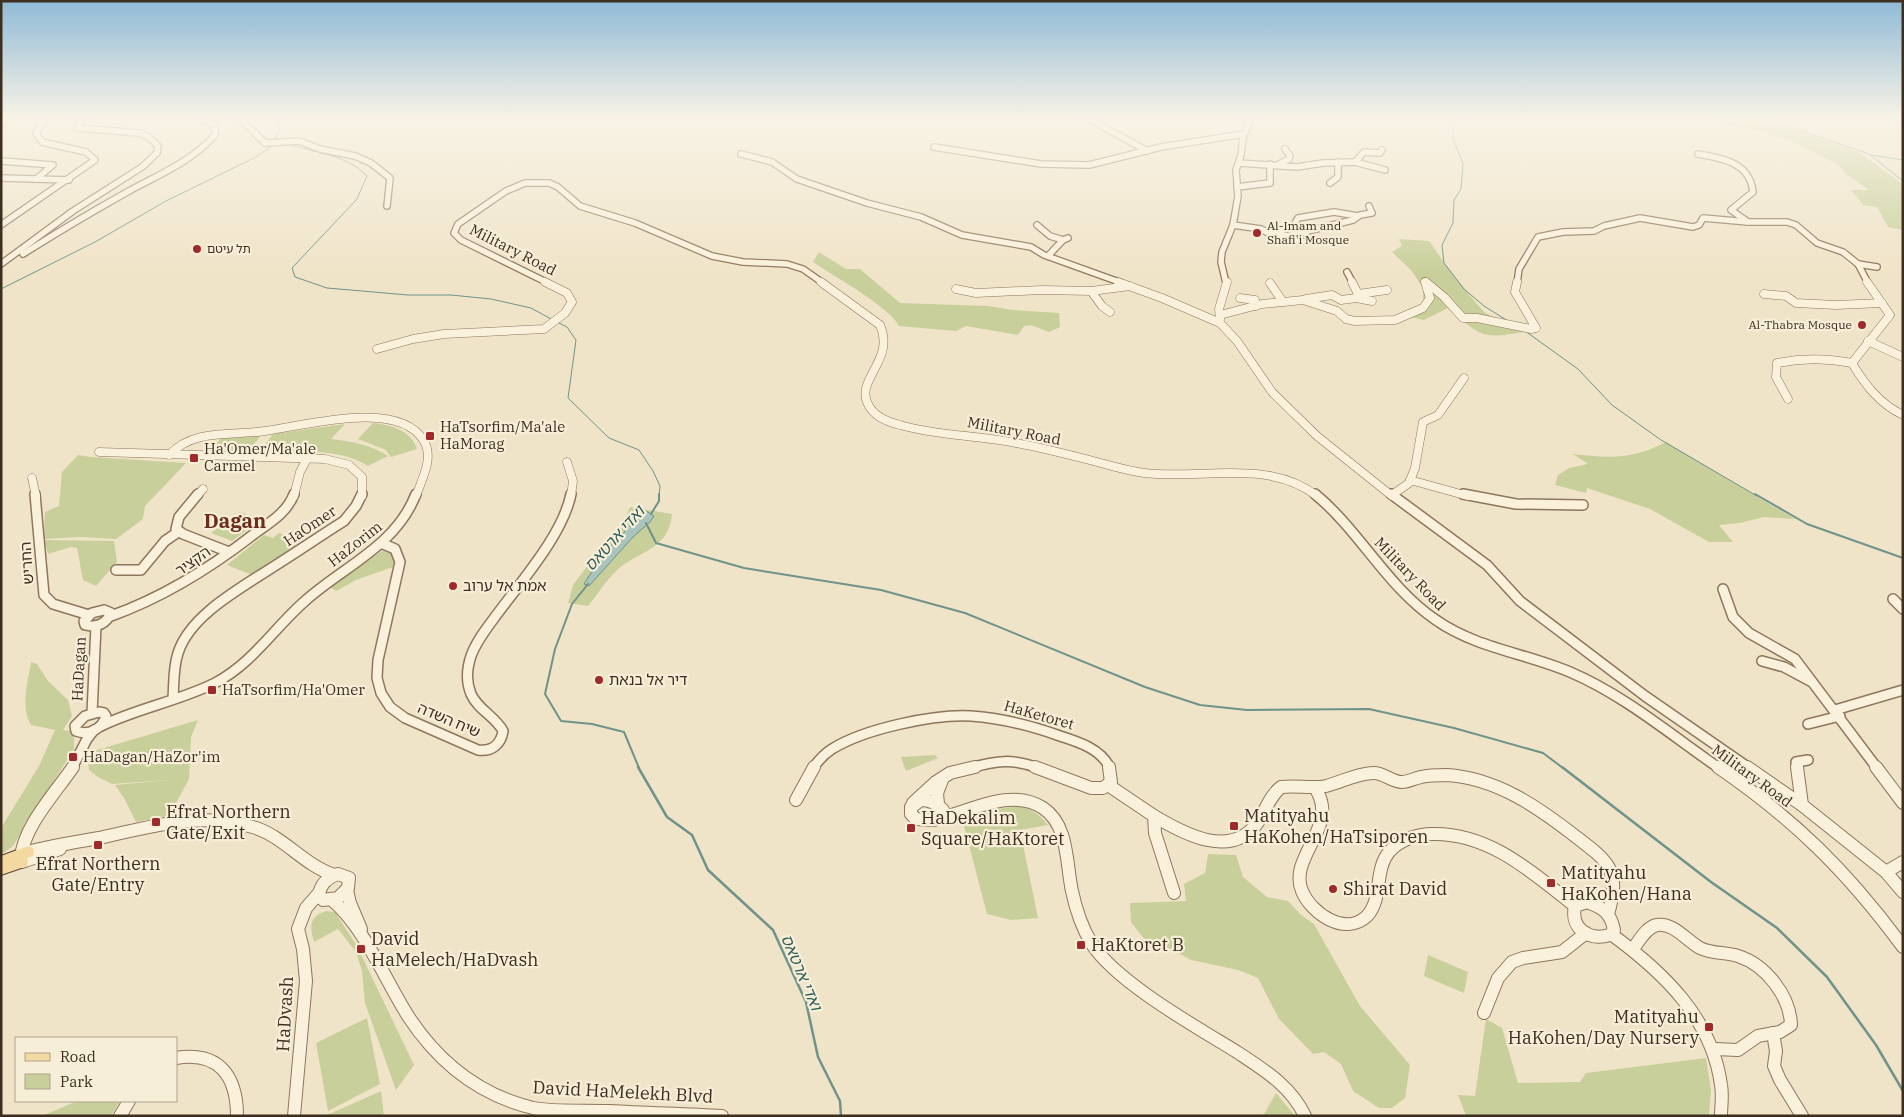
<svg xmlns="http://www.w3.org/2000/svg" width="1904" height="1117" font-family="'IBM Plex Serif','Noto Sans Hebrew',serif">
<rect width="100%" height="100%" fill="#f0e4c8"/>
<!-- green -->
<g fill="#c9cf9b">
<path d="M1710 117H1757L1858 152 1903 184V230L1888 227 1877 207 1863 205 1851 190H1869L1846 174 1839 165 1791 141 1759 131 1720 123Z"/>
<path d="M1399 239 1429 241 1458 282 1484 312 1523 332C1480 340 1480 335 1448 308L1424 320 1411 317 1423 304V288L1411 270 1392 252 1402 246Z"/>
<path d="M819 252 846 269H860L900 303 988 306 1013 310 1059 313 1060 327 1049 332 1031 325 1024 326 1018 335 966 326 956 331 899 326C891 308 832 275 813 262Z"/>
<path d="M373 423C391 425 411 430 417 449L391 457 386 450 358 439Z"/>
<path d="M345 424 331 439C353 442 370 444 388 456L368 466C336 446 295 453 259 453L273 434Z"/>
<path d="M263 433 245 455H206L223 436Z"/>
<path d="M1666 442 1795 519 1764 517 1740 523 1719 525 1733 542H1709L1650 509 1587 488 1586 493 1555 485 1558 475 1569 468 1588 464 1573 454C1610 458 1632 460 1666 442Z"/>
<path d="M78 455 91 457 186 463 145 506 143 519 116 539 80 537 44 539 45 512 59 506 62 472Z"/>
<path d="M630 507 672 514C669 551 636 551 615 572 605 582 597 595 588 606L568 603 573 585 591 561 622 526Z"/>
<path d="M240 512 260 520 232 541 211 533Z"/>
<path d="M279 533 288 536 296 546 252 575 227 565 264 535 273 538Z"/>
<path d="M44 540 114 541 117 562 96 586 83 580 77 548 71 547 48 554Z"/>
<path d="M382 551H390L396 566 356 580 336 591 330 587Z"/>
<path d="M31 662 37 664 48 681 68 700 72 716 63 730 71 731 74 737V749L13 846 1 855V828L39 766 55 730 31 725C20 707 28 682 31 662Z"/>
<path d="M198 720 191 737 189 779 169 816 136 822 124 798 115 785 168 780 112 784 98 777 89 770 87 753Z"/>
<path d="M935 755 938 758 906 771 901 757Z"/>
<path d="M1020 806C1033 810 1039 814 1048 825L1020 830 1038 918 1011 920 987 914 963 822 997 809Z"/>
<path d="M1208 854 1236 855 1243 877 1267 897 1288 901 1301 915 1314 924 1360 1006 1410 1065 1405 1098 1392 1108H1379L1353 1091 1341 1064 1324 1052 1313 1054 1279 1019 1258 978 1238 970 1191 960 1171 949 1149 945 1131 922 1130 903 1186 901 1184 884 1205 873Z"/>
<path d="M326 911 335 912 357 946 414 1065 396 1090 365 1003 362 971 356 952 338 929 314 942C310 927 308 917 326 911Z"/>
<path d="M1428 955 1468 972 1464 993 1424 976Z"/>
<path d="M367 1018 380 1084 328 1111 316 1043Z"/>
<path d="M1486 1019 1502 1028 1518 1083 1580 1082 1586 1073 1706 1058 1711 1090 1709 1116H1466L1458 1095 1475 1096Z"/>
<path d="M381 1091 384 1116H325Z"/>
<path d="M1276 1093 1295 1116H1263Z"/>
<path d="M77 1101H120L111 1116H42Z"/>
</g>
<!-- water -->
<path fill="#a9c4bc" stroke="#6f938a" d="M646 511 654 516 650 522 633 537 589 586 584 584 606 549 619 540 627 528 633 524 637 515Z"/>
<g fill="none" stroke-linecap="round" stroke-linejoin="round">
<!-- stream-far2 -->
<g stroke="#6f938a" stroke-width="1">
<path d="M277 117 280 131 276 136 283 141"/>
<path d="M1456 117 1452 136 1463 164 1461 189 1454 200 1453 223 1442 245 1444 263 1464 289 1484 306 1508 321"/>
<path d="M1762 117 1869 154 1903 181"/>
<path d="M286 143C314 154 345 153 367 176L357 199 292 268 295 277 327 288 408 295H451L491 299 531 308 553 320"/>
<path d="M1871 155 1903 160"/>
<path d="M1 289 95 242 166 201 256 157 269 148 276 136"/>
<path d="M557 322 567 327 576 340 568 398 609 438 639 450 653 471 660 486 659 496"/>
<path d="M1525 331 1578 369 1612 405 1661 440 1757 496"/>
</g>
<!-- stream-far1 -->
<g stroke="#6f938a" stroke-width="2">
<path d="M1755 494 1807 524 1903 558"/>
<path d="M651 514 659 501V494"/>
<path d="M646 523 656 543 744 568 881 590 965 613 1145 687 1200 705 1247 710 1369 709 1454 728 1543 753 1563 768"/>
<path d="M588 584 572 604 555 649 545 694 561 721 592 724 624 732 639 768"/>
</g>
<!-- stream -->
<g stroke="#6f938a" stroke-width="2.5">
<path d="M638 767 667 817 692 835 708 870 773 930 806 1002 818 1057 840 1101 841 1116"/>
<path d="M1562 767 1711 882 1777 928 1827 977 1876 1045 1903 1091"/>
</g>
<defs>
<g id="minor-far3">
<path d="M238 117 265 143 299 141 320 149 355 156 371 163 390 178 387 206"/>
<path d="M1086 117 1147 151"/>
<path d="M1 125 6 117"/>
<path d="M934 147 1041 164 1089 165 1161 147 1244 134"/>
<path d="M741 154 772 162 797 179 867 203 921 217 962 235 1031 247 1044 255 1122 283"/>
<path d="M1698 154C1723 158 1750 163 1753 192L1731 210 1748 222H1787L1796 225 1817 243 1843 252 1858 264 1868 283"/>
<path d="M1 161 53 165 36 179"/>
<path d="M1355 162 1364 152 1380 153 1382 150"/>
<path d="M1239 163 1297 167 1323 163 1355 162 1385 170"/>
<path d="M1279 164 1289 159 1290 156 1285 149"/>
<path d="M1 178 69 180"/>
<path d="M1330 183 1338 177V162"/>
<path d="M1237 187 1270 183V164"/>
<path d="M1 225 95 160 86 152 42 142 36 133 47 117"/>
<path d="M1037 225 1050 236 1063 240"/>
<path d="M1233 225 1261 229 1270 234 1287 236 1353 220 1360 215 1372 213 1369 206"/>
<path d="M1277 235 1284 228 1294 225 1298 218 1334 212 1358 216"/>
<path d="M1284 235 1298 242 1339 240"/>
<path d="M23 254C58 232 93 211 129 191 160 174 191 162 215 135V125L198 117"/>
<path d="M1048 256 1063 240 1068 238"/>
<path d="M1 264 73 211 142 167 157 153 158 146 150 138 140 133 77 128 83 117"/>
<path d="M1858 264 1877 267"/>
<path d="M1347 272 1353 283"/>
<path d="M548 283 461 240 454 233 458 224 506 191 525 183H549L558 187 580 206 635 223 712 256 743 262 787 264 803 269 823 283"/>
<path d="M1226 283 1221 262 1222 252 1233 225 1238 196 1236 170 1241 155 1243 137 1251 117"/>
<path d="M1426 283 1425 281 1428 283"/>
<path d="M1517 283 1519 269 1538 237 1563 232 1594 231 1604 226 1640 218 1693 227 1699 225 1703 218 1748 222"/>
</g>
<g id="minor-far2">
<path d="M821 282 880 325C896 361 853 380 869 406 875 417 888 422 900 425 937 436 978 435 1016 443 1043 448 1070 455 1097 462 1112 466 1128 471 1144 473 1201 480 1268 458 1317 496"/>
<path d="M1118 282 1162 298 1220 323 1237 341 1272 392 1317 436 1392 496"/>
<path d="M1352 282 1360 298"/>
<path d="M1426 282 1444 297 1463 318H1477L1531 329 1536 328 1515 292 1517 282"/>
<path d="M1270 283 1283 302"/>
<path d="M956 289 976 293 1042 290 1091 291 1130 286"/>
<path d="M1091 291 1102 306 1110 312"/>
<path d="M1358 294 1387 290"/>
<path d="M1764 294 1786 296 1796 303 1836 305 1882 303"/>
<path d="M1240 298 1255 300 1256 306"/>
<path d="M1306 299 1332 295 1341 300 1356 298 1372 301"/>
<path d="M1220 315 1262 304 1303 300 1337 311 1346 319 1355 321 1395 320 1423 308 1430 298 1425 282"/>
<path d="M1220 319 1219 309 1227 282"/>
<path d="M1868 341 1903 357"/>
<path d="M377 349 413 339 444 334 544 329 565 313 572 302 567 293 545 282"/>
<path d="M1852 363 1890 315 1867 282"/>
<path d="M1788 399 1776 377 1777 363C1802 358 1827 358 1852 363 1865 385 1880 404 1903 415"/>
<path d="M99 452 325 459 349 465 362 477V496"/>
<path d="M169 455C194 428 232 436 265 431 304 426 399 398 424 441 434 458 422 479 416 496"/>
<path d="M567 462 573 481 571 496"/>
<path d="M32 478 36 496"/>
<path d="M1410 480 1468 496"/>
<path d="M1392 495 1409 483 1415 468 1423 422 1438 415 1464 378"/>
<path d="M197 496 203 489"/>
<path d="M294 496 300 472 307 459"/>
</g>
<g id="minor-far1">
<path d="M35 494 44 595 53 604 89 615"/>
<path d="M198 494 179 517 176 529 183 534 229 552"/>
<path d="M1315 494C1360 531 1387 587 1436 620 1476 648 1525 653 1570 672 1624 695 1671 735 1719 768"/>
<path d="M1391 494 1487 565 1520 601 1645 696 1749 768"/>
<path d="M1463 494 1516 504 1583 505"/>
<path d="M381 543 395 549 400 562 378 660 377 678 381 693 390 707 405 718 478 750C492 752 501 744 503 731 495 716 478 710 471 694 466 682 467 668 471 656 476 642 486 629 495 617 519 584 563 535 571 494"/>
<path d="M116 570H141L165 541 178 532"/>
<path d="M1723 589 1733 617 1749 633 1795 659 1877 768"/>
<path d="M1893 599 1903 609"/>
<path d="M104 610 111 613C106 624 97 628 85 625L84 621 92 613Z"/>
<path d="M111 616C164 597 209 569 254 534 269 523 287 513 294 494"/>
<path d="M1762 661 1784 667 1812 682"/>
<path d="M173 699C174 684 173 668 178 653 190 615 241 588 273 567 297 552 320 536 344 521L356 506 362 494"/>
<path d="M1835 710 1903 690"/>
<path d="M99 712 104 713 106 716C102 729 89 736 76 731L75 726 85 716Z"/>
<path d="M92 713 96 626"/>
<path d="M1808 724 1840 716"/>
<path d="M101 726C138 708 179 701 215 683 253 663 274 628 305 601 344 566 396 546 416 494"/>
<path d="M72 768 87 739 94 730"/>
<path d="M813 768C818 761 824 754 832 749 864 729 933 714 971 716 1001 718 1032 726 1060 736 1079 742 1101 749 1110 768"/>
<path d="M970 768C996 761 1012 758 1038 768"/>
<path d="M1797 768 1796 762 1808 760"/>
</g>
<g id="minor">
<path d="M1035 767 1091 788H1103L1111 782 1109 767"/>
<path d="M1718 767C1795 820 1847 871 1903 947"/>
<path d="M1747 767 1802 805 1886 872 1903 892"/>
<path d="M1797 767 1802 805"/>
<path d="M1876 767 1903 803"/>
<path d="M1108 785 1154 816 1155 833 1174 893"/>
<path d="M1315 787C1317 791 1320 796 1321 801 1330 832 1289 861 1302 891 1311 913 1345 937 1367 916 1383 899 1374 870 1389 852 1399 840 1417 834 1433 834 1490 833 1533 873 1575 906"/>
<path d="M796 800 814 767"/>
<path d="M921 800C930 800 937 803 943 810L942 815 934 820 916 819 911 814V807Z"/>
<path d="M913 803 936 782 950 773 975 767"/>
<path d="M938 804 937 793 942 780"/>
<path d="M1154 816C1184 834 1232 860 1258 822 1266 810 1269 797 1281 787 1296 785 1312 789 1326 786 1342 782 1357 773 1374 773 1384 773 1392 782 1402 782 1409 782 1415 778 1421 777 1429 775 1439 775 1447 775 1496 778 1538 807 1575 836 1609 862 1621 870 1608 914"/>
<path d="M937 819C970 812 1010 787 1043 808 1069 825 1066 864 1072 891 1076 910 1082 928 1092 944 1116 982 1198 1028 1237 1052 1264 1070 1291 1086 1305 1116"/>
<path d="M28 852C51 846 75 842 99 838 149 827 206 810 256 828 285 838 304 865 334 875"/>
<path d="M21 858C23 827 56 792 73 767"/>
<path d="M22 862 60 849"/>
<path d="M1886 872 1903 862"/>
<path d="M338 874 349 878 348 888 338 898 323 900 319 896C320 884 327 878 338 874Z"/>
<path d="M347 890 350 903 361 929"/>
<path d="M332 900C365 928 385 980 408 1016 438 1062 479 1095 533 1108 553 1112 587 1110 609 1111 646 1113 684 1114 722 1116"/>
<path d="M1587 902C1602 907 1611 913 1614 930L1610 935C1589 941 1570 929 1575 906Z"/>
<path d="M1611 934C1663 972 1712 1018 1721 1085 1723 1095 1721 1106 1721 1116"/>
<path d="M1633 949C1639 941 1646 927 1657 925 1673 922 1687 941 1700 948 1712 954 1725 952 1738 956 1766 965 1790 996 1791 1025L1780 1032 1758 1036 1738 1050 1715 1049"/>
<path d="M1484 1013 1498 978 1512 962 1523 958 1562 952 1586 933"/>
<path d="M1773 1033 1776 1051 1774 1066 1780 1080 1802 1116"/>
<path d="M176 1058C219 1051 237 1076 237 1116"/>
<path d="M120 1116 129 1101"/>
<path d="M294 1116 306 981 303 949 298 929 306 908 319 893"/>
</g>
<path id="major" d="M28 846 33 848 34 852 33 856 27 858 28 862 27 866 1 875V856Z"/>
</defs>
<!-- minor-far3 casing -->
<use href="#minor-far3" stroke="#8d765c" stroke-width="8"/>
<!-- minor-far2 casing -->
<use href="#minor-far2" stroke="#8d765c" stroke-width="9"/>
<!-- minor-far1 casing -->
<use href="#minor-far1" stroke="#8d765c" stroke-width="12"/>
<!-- minor casing -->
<use href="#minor" stroke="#8d765c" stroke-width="14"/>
<!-- major casing -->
<use href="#major" stroke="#5b4430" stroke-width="2"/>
<!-- minor-far3 -->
<use href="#minor-far3" stroke="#faf1dc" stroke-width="5.5"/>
<!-- minor-far2 -->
<use href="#minor-far2" stroke="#faf1dc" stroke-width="8"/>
<!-- minor-far1 -->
<use href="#minor-far1" stroke="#faf1dc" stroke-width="9"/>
<!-- minor -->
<use href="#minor" stroke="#faf1dc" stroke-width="12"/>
<!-- major -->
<use href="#major" fill="#f3d9a0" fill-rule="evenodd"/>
</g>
<!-- sky -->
<linearGradient id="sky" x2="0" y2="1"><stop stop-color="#8fbad6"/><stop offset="0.43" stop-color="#f8f3e6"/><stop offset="1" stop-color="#f8f3e6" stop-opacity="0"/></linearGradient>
<rect width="1904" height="274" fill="url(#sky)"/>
<!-- markers -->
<g fill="#9e2a2b" stroke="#f7eed8" stroke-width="2">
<circle cx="1257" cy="233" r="5"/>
<circle cx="197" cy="249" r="5"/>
<circle cx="1862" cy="325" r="5"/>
<rect x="425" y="431" width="10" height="10" rx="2.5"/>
<rect x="189" y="453" width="10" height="10" rx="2.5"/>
<circle cx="453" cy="586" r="5"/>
<circle cx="599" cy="680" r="5"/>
<rect x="207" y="685" width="10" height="10" rx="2.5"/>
<rect x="68" y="752" width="10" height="10" rx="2.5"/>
<rect x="151" y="817" width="10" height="10" rx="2.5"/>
<rect x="1229" y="821" width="10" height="10" rx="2.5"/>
<rect x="906" y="823" width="10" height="10" rx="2.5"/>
<rect x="93" y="840" width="10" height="10" rx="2.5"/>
<rect x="1546" y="878" width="10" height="10" rx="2.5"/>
<circle cx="1333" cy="889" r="5"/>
<rect x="1076" y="940" width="10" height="10" rx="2.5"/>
<rect x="356" y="944" width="10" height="10" rx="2.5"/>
<rect x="1704" y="1022" width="10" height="10" rx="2.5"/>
</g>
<g text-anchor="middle" stroke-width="4.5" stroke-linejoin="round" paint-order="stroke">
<!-- far-poi labels -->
<g font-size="12" fill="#3d2e20" stroke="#f7eed8" text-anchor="start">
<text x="1267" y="230">Al-Imam and<tspan x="1267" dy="14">Shafi'i Mosque</tspan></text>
<text x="207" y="253">תל עיטם</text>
<text x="1852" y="329" text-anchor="end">Al-Thabra Mosque</text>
</g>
<!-- street labels -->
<g font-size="15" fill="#3d2e20" stroke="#f7eed8">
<text transform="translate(513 250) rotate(27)" y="5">Military Road</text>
<text transform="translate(1014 431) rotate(11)" y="5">Military Road</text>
<text transform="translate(310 526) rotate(-34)" y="5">HaOmer</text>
<text transform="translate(355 544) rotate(-38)" y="5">HaZorim</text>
<text transform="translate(193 561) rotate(-35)" y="5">הקציר</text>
<text transform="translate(27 563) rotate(-94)" y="5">החריש</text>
<text transform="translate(1410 574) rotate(46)" y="5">Military Road</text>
<text transform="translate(79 669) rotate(-87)" y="5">HaDagan</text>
<text transform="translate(1039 715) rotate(16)" y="5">HaKetoret</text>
<text transform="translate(449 720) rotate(23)" y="5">שיח השדה</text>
<text transform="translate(1752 776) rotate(36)" y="5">Military Road</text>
</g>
<!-- poi labels -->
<g font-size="15" fill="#3d2e20" stroke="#f7eed8" text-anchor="start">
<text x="440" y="432">HaTsorfim/Ma'ale<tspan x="440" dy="17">HaMorag</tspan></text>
<text x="204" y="454">Ha'Omer/Ma'ale<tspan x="204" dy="17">Carmel</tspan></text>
<text x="463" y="591">אמת אל ערוב</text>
<text x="609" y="685">דיר אל בנאת</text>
<text x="222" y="695">HaTsorfim/Ha'Omer</text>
<text x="83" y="762">HaDagan/HaZor'im</text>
</g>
<!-- water labels -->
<g font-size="16" font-style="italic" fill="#2f5d5a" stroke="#f7eed8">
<text transform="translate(614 538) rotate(-48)" y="6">ואדי ארטאס</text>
<text transform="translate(802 972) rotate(67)" y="6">ואדי ארטאס</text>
</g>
<!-- near-poi labels -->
<g font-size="18" fill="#3d2e20" stroke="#f7eed8" text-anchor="start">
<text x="166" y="818">Efrat Northern<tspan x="166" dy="21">Gate/Exit</tspan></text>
<text x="1244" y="822">Matityahu<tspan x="1244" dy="21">HaKohen/HaTsiporen</tspan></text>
<text x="921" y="824">HaDekalim<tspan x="921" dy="21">Square/HaKtoret</tspan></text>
<text x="98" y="870" text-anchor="middle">Efrat Northern<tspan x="98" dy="21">Gate/Entry</tspan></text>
<text x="1561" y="879">Matityahu<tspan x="1561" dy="21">HaKohen/Hana</tspan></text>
<text x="1343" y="895">Shirat David</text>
<text x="371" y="945">David<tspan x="371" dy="21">HaMelech/HaDvash</tspan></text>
<text x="1091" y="951">HaKtoret B</text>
<text x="1699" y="1023" text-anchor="end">Matityahu<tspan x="1699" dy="21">HaKohen/Day Nursery</tspan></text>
</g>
<!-- near-street labels -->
<g font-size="18" fill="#3d2e20" stroke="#f7eed8">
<text transform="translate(285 1014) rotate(-87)" y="6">HaDvash</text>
<text transform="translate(623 1092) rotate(3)" y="6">David HaMelekh Blvd</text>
</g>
<!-- district labels -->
<g font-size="20" font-weight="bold" fill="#6b2e1e" stroke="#f7eed8">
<text x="235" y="528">Dagan</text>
</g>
</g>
<!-- border -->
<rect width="1904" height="1117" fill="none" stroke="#3d2e20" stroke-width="5"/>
<!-- legend -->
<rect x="15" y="1037" width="162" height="65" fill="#f7eed8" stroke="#ada18e"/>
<rect x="25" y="1053" width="25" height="8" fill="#f3d9a0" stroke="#ada18e"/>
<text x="60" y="1062" font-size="15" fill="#3d2e20">Road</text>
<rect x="25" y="1074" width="25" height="15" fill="#c9cf9b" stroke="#ada18e"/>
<text x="60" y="1087" font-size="15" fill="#3d2e20">Park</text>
</svg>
